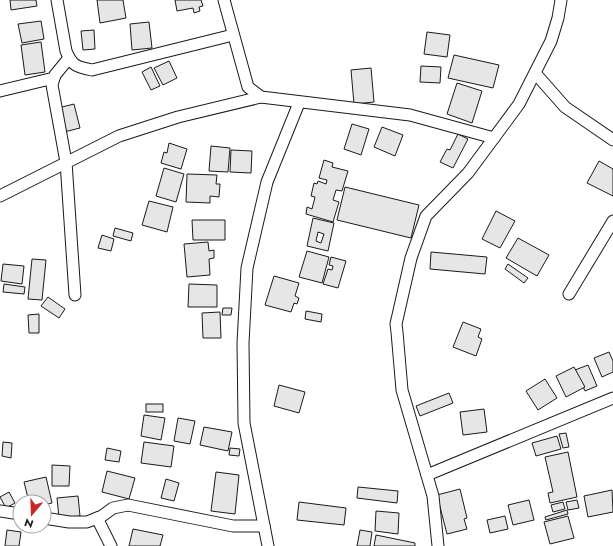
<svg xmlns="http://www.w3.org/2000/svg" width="613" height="546" font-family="Jost,sans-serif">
<rect width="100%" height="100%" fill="#fff"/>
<!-- building -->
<g fill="#e6e6e6" stroke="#1a1a1a" fill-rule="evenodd">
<path d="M10 0H36L37 6 11 10Z"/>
<path d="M97 0H123L126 18 100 23Z"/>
<path d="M175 0H201L203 6 199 7 200 11 194 13 193 8 177 11Z"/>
<path d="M41 21 44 39 22 43 18 24Z"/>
<path d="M149 22 152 48 132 50 130 24Z"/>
<path d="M94 30 95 49 83 50 81 31Z"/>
<path d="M427 32 450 35 447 57 424 54Z"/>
<path d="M41 42 45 72 25 75 21 45Z"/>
<path d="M454 55 499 65 493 88 448 78Z"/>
<path d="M169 61 177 78 163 85 154 68Z"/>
<path d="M421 66 441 67 440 83 420 82Z"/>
<path d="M151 67 160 86 151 90 142 72Z"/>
<path d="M371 68 374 102 354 104 351 70Z"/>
<path d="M457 83 482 91 472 123 447 114Z"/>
<path d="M74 104 80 128 64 132 58 108Z"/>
<path d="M352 124 369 129 361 155 344 149Z"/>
<path d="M382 127 403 135 395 156 374 147Z"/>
<path d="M458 134 468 139 453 168 440 162 447 149 450 150Z"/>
<path d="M169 143 187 149 181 169 161 163 164 152 167 153Z"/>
<path d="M211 146 230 148 228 172 209 171Z"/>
<path d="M231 150 252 151 251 173 230 172Z"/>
<path d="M324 160 333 163 332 167 348 171 342 191 336 190 333 200 339 202 333 222 306 214 307 207 312 209 315 197 311 196 314 183 317 184 318 181 326 184 327 180 319 178Z"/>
<path d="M599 161 613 169V196L587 183Z"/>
<path d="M164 168 184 174 176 202 156 196Z"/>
<path d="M187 174 217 175 216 184H220L219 197 210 196V203L186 202Z"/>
<path d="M345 187 419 205 411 238 337 220Z"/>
<path d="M149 201 173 207 167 232 142 225Z"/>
<path d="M496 211 515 221 500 248 482 239Z"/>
<path d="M313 218 334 223 328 251 307 246ZM318 232 324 234 321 243 316 241Z"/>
<path d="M192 220H225V240H193Z"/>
<path d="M115 228 133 233 131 241 113 236Z"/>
<path d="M102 235 114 239 111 251 98 248Z"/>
<path d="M518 238 549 255 537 276 506 258Z"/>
<path d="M208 242 209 251 214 250V258L209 259 210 275 187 277 184 244Z"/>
<path d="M307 251 329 257 322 283 299 277Z"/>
<path d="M431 252 487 257 485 274 430 269Z"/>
<path d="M331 257 346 261 338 288 323 284 328 269 332 270 333 266 329 265Z"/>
<path d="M32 259 46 260 42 300 28 299Z"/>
<path d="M3 264 24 266 22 284 1 281Z"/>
<path d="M508 264 528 278 524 283 505 269Z"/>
<path d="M274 276 299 283 295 296 299 298 297 304 294 303 291 312 265 305Z"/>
<path d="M4 284 25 287 24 294 3 292Z"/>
<path d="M189 284 217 285V307H188Z"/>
<path d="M48 297 65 309 59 318 41 306Z"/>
<path d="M223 308H232L231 315H222Z"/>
<path d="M306 311 322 314 321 322 305 319Z"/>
<path d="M220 312 221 338H203L202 313Z"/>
<path d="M39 314V333H29L28 315Z"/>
<path d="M463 322 481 329 478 337 482 339 476 356 453 347Z"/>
<path d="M609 352 613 361V372L602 377 594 358Z"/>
<path d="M588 365 597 386 585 391 575 370Z"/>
<path d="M574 367 585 387 566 397 556 376Z"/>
<path d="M545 379 557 398 538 410 526 391Z"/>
<path d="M279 385 305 392 299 413 274 406Z"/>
<path d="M449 393 453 403 420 416 416 406Z"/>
<rect x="146" y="404" width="17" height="8"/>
<path d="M484 409 487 432 463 435 460 412Z"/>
<path d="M144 415 165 418 161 440 141 436Z"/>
<path d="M178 418 195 421 190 444 174 441Z"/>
<path d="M204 427 232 432 228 451 200 445Z"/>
<path d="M566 433 569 447 563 448 559 434Z"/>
<path d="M557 436 561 449 536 456 532 443Z"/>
<path d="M3 442 12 443 11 458 2 456Z"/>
<path d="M144 442 174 446 171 467 141 463Z"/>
<path d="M107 448 121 451 119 462 105 460Z"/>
<path d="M230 448 240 449 239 456 229 455Z"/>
<path d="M568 452 577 497 550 503 548 493 553 492 545 457Z"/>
<path d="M52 465 70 466 69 486H52Z"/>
<path d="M107 471 135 478 129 499 102 492Z"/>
<path d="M216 472 239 475 235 514 211 511Z"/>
<path d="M46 477 52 503 44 505V502H29L24 482Z"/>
<path d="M166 479 179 483 174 501 161 498Z"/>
<path d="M358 487 398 491 397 503 357 498Z"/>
<path d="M460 489 467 518 464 519 467 529 447 534 437 495Z"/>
<path d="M612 490 613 512 588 517 584 496Z"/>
<path d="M9 492 15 503 6 508 0 497Z"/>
<path d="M78 496 80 516 59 518 57 498Z"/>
<path d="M529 500 534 520 513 525 508 505Z"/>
<path d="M577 500 579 508 568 510 566 502Z"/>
<path d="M299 502 346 508 344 525 297 520Z"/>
<path d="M563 502 565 509 553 512 551 505Z"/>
<path d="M567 510 568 514 546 520 545 517Z"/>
<path d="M376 511 399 513 398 534 375 531Z"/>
<path d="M505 516 508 529 490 533 487 520Z"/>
<path d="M568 516 574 538 550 544 544 522Z"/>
<path d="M133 529 163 535 160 546H129Z"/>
<path d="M7 530 21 532 19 546H5Z"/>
<path d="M360 530 372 532 370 546H357Z"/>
<path d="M376 535 415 543V546H374Z"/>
</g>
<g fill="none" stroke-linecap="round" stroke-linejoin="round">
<defs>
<g id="street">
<path d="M57 0 66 51C72 66 77 67 92 70L233 35"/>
<path d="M224 0 248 87 261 97 410 115 494 138"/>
<path d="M69 58 55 75 52 85 66 162 75 295"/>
<path d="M535 73 565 107 613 140"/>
<path d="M0 91 54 78"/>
<path d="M0 196 119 136 178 117 261 97"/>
<path d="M569 294 613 221"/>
<path d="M427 475 613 398"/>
<path d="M0 511 20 514"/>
<path d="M44 518 69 522H87L102 516 113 508 128 505 233 526H264"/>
<path d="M97 518 111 546"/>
<path d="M268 546 244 423 243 343 247 268 267 182 299 103"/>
<path d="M438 546 433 496 402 390 397 332 396 324 411 258 426 216 468 173 519 104 551 41 558 18 561 0"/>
</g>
</defs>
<!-- street casing -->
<use href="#street" stroke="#1a1a1a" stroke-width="13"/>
<!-- street -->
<use href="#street" stroke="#fff" stroke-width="11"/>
</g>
<!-- north arrow -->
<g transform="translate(32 514) rotate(199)"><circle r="19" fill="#ffffff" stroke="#a3a3a3"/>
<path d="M0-3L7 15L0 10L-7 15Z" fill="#c62828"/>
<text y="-6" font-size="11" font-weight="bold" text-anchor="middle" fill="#1a1a1a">N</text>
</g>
</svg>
